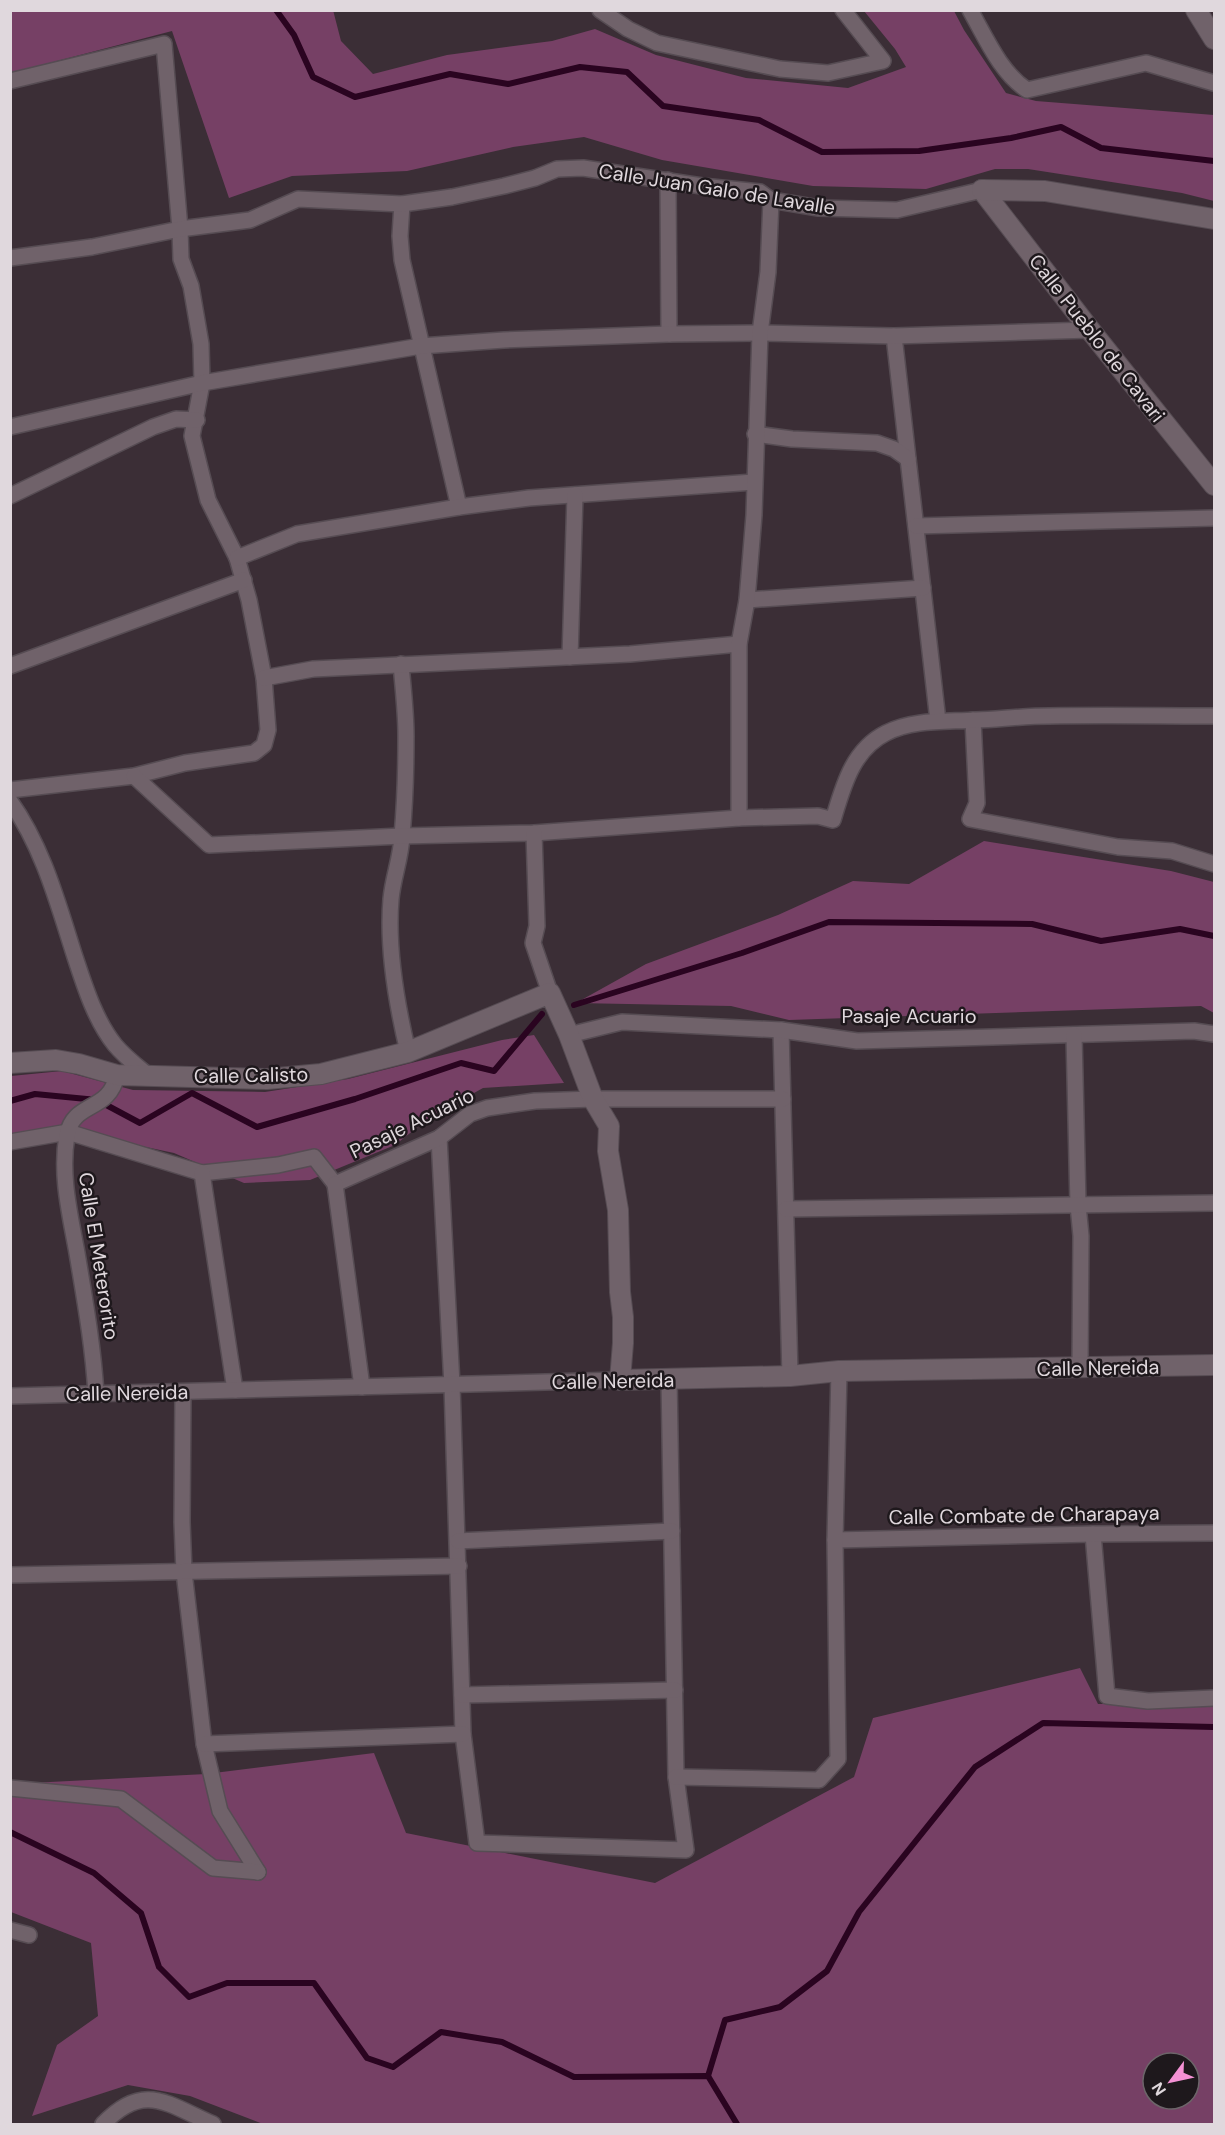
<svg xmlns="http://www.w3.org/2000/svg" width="1225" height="2135" font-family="'DM Sans',sans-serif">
<rect width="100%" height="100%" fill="#3b2e36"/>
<!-- green -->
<g fill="#764065" fill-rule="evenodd">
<path d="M333 10 341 41 373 74 447 55 552 41 595 29 656 55 746 78 848 88 906 67 895 49 864 11H954L964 30 1006 93 1036 101 1214 115V201L1182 193 1028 169H995L926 189 813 186 662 160 584 137 513 147 407 171 292 176 229 198 172 31 11 73V11Z"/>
<path d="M984 841 1171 871 1214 882V1013L1201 1006 789 1020 731 1006 576 1003 646 964 778 915 853 881 909 884Z"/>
<path d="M534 1035 564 1083 483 1088 429 1118 395 1145 310 1180 244 1183 174 1153 85 1134 11 1135V1076L62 1071 133 1090 265 1092 348 1079 502 1040Z"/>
<path d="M1080 1668 1098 1704H1214V2124H263L190 2096 128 2085 32 2116 57 2045 98 2016 91 1943 11 1912V1784L206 1774 374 1753 406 1833 655 1883 854 1777 873 1718ZM1153 2063H1189V2099H1153Z"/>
</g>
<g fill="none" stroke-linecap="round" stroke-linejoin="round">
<!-- stream -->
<g stroke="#2a0420" stroke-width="6">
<path d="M276 10 294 35 313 77 355 97 450 74 508 84 580 67 627 72 663 106 759 120 822 152 919 151 1011 138 1061 127 1101 148 1214 161"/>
<path d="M574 1005 742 953 829 922 1032 924 1101 941 1180 929 1214 936"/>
<path d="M10 1101 35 1094 97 1100 140 1123 192 1093 257 1127 355 1099 461 1063 494 1071 542 1014"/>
<path d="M10 1832 94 1873 141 1913 159 1967 189 1997 227 1983H314L367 2058 393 2067 441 2032 502 2042 574 2077 708 2076 737 2124"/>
<path d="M708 2076 725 2020 780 2007 827 1971 859 1912 975 1767 1043 1723 1214 1727"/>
</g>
<defs>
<g id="minor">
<path d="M600 10 628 29 657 43 780 69 828 73 883 61 843 10"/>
<path d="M970 10C986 38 1000 72 1027 90L1146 63 1214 83"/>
<path d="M10 81 164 44 180 229 181 259 191 286 201 344 202 383 192 436 208 500 237 558 249 600 264 678 268 730 264 745 254 753 185 763 134 776 10 790"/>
<path d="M668 180 669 334"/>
<path d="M402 204 400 236 402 260 459 507"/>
<path d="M10 258 92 247 180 229 250 220 298 199 402 204 452 197 504 186 535 178 557 169 583 168 702 186 760 192 771 200 819 208 897 210 982 190"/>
<path d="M894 336 938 721"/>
<path d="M10 427 202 383 421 346 504 340 669 334 760 333 894 336 1090 330"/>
<path d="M755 434 792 439 877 443 894 449 908 459"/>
<path d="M10 496 153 427 176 419 197 420"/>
<path d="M916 526 1214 518"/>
<path d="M237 558 297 534 459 507 529 498 754 482"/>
<path d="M747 600 923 588"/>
<path d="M570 657 575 495"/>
<path d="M401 664C403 688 406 712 406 736 406 769 405 803 402 836 401 858 393 877 391 899 387 946 397 1006 408 1052"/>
<path d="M10 666 244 580"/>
<path d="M264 678 313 669 630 654 739 644"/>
<path d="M973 720 977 803 970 819 1118 847 1172 851 1214 864"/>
<path d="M134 776 209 845 402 836 534 833 739 818 818 816 833 820C843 787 852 750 886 733 913 719 947 722 976 720 1000 719 1025 716 1049 716 1104 715 1159 716 1214 716"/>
<path d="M10 801C43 847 58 904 75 957 85 987 95 1020 115 1045 125 1057 137 1066 149 1076"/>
<path d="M739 818V644L747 600 754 515 760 333 768 272 771 200"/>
<path d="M534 833 537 926 533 943 550 993"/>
<path d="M781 1030 790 1376"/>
<path d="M569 1035 622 1022 781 1030 857 1041 1194 1031 1214 1034"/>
<path d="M1074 1035 1078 1205 1081 1236 1080 1369"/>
<path d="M439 1138 452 1385 463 1734 477 1843 686 1850 676 1777 669 1379"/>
<path d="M10 1142 68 1132 202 1173 278 1165 314 1157 335 1184"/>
<path d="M202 1173 235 1390"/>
<path d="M335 1184 439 1138 470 1114 487 1108 535 1101 593 1099H783"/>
<path d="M335 1184 362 1387"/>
<path d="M786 1209 1214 1203"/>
<path d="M183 1392 182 1522 184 1572 204 1744 220 1811 258 1872"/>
<path d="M96 1394C93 1345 85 1301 77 1253 70 1214 60 1175 67 1135 74 1100 109 1113 117 1075"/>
<path d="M10 1396 620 1380"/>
<path d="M1093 1534 1107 1696 1148 1701 1214 1698"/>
<path d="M835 1540 1093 1534 1214 1533"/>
<path d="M458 1541 672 1531"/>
<path d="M10 1575 459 1566"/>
<path d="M462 1695 675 1690"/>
<path d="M204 1744 463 1734"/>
<path d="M676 1777 819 1780 838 1759 835 1540 839 1371"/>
<path d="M10 1788 121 1799 213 1868 258 1872"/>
<path d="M10 1930 29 1935"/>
<path d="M103 2124C144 2081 167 2104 213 2124"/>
</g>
<g id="tertiary">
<path d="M1196 10 1214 39"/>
<path d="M982 190 1090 330 1214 485"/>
<path d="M982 190 1045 191 1214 219"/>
<path d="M10 1063 56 1060 79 1064 117 1075 267 1079 321 1074 408 1052 550 993 569 1035 593 1099 609 1126 608 1151 618 1210 620 1292 623 1317V1343L620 1380 790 1376 839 1371 1214 1365"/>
</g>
</defs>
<!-- minor casing -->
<use href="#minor" stroke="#564c53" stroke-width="18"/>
<!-- tertiary casing -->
<use href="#tertiary" stroke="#564c53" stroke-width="22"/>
<!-- minor -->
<use href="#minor" stroke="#70626a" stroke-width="15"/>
<!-- tertiary -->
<use href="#tertiary" stroke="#70626a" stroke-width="20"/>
</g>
<g text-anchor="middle" stroke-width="5" stroke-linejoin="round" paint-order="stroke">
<!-- street labels -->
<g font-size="20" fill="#e0d8dd" stroke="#1e181c">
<text transform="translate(717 189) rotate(9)" y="7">Calle Juan Galo de Lavalle</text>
<text transform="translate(1097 338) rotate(52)" y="7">Calle Pueblo de Cavari</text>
<text x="909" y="1023">Pasaje Acuario</text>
<text transform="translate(251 1075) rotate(-1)" y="7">Calle Calisto</text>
<text transform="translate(412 1123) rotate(-26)" y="7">Pasaje Acuario</text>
<text transform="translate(99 1256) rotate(81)" y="7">Calle El Meterorito</text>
<text transform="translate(1098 1368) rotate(-1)" y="7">Calle Nereida</text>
<text transform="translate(613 1381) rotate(-1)" y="7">Calle Nereida</text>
<text transform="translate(127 1393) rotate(-1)" y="7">Calle Nereida</text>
<text transform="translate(1024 1515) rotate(-1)" y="7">Calle Combate de Charapaya</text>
</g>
</g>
<!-- border -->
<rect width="1225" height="2135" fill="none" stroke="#e0d8dd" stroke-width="24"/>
<!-- north arrow -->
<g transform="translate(1171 2081) rotate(237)"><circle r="28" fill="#1e181c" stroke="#6c6569" stroke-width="1.5"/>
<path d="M0-4.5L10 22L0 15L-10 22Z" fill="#f491d4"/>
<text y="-9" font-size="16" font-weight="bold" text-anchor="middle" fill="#e0d8dd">N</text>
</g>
</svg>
